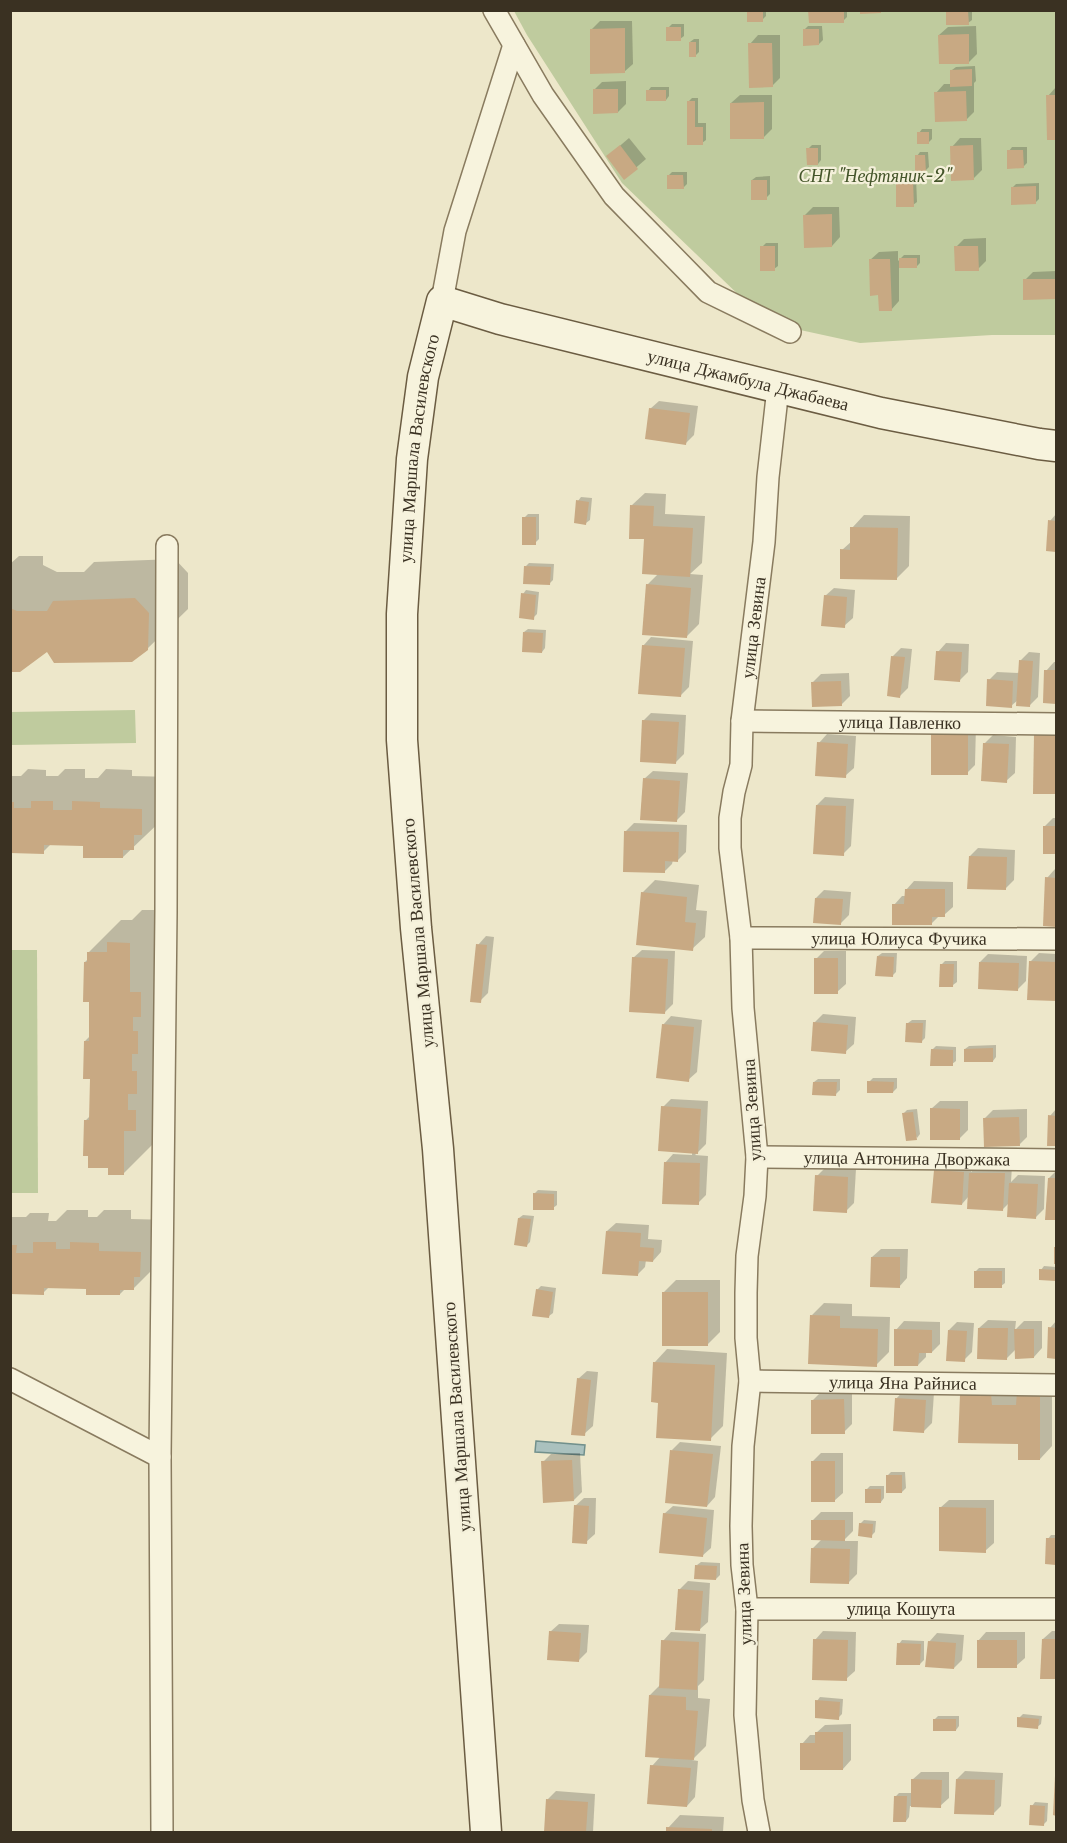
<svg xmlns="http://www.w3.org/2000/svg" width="1067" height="1843" font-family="'Libre Baskerville',serif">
<rect width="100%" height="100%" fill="#ede7ca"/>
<!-- green -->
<g fill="#bfcb9e">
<path d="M514 11H1056V335H992L860 343 768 323 622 183 527 35Z"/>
<path d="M135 710 136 743 11 745V712Z"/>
<path d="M11 950H37L38 1193H11Z"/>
</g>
<!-- water -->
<path fill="#aac1be" stroke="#71908c" stroke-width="1.5" d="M536 1441 585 1445 584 1455 535 1452Z"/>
<!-- shadow -->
<g fill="#0003">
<path d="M748 10H766V16L762 20Z"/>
<path d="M810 10H847V17L843 21Z"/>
<path d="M947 10H972V20L968 23Z"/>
<path d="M600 21H632L633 64 624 72 592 29Z"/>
<path d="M672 24H684V36L680 39 668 28Z"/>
<path d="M808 26H822L823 40 819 44 804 30Z"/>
<path d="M976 26 977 54 969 62 939 35 948 27Z"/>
<path d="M758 35H780V78L772 86 750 44Z"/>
<path d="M694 39H699V52L695 56 690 42Z"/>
<path d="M975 66 976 81 974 83V112L966 120 936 93 944 84H952V70L956 67Z"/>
<path d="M626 81V104L618 112 594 90 602 82Z"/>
<path d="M651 87H669V96L666 100 648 91Z"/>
<path d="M1056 87V138H1049L1048 96Z"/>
<path d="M740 95H772V129L764 137 731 103Z"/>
<path d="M692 98H698V123H706V140L702 143 688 144V102Z"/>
<path d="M922 129H932V139L928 143 919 133Z"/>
<path d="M629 138 646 159 624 178 608 156Z"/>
<path d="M960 138H981L982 170 973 179 952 147Z"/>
<path d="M812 145H821V160L818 164 808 149Z"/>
<path d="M1012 147H1027V163L1023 167 1009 151Z"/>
<path d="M920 152H928L929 167 925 171 917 156Z"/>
<path d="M672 172H687V184L683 188 668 176Z"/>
<path d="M770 176V194L766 198 752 180 756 177Z"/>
<path d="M901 177H916L917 202 913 205 897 181Z"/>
<path d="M1039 183V199L1036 202 1012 188 1016 184Z"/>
<path d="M813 207H839L840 237 832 246 804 216Z"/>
<path d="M986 238V261L978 269 956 247 964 239Z"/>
<path d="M766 243H778V266L774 269 762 247Z"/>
<path d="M898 251V261L904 255H920V263L917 266 899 267V301L891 310 880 294 870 260 879 252Z"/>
<path d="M1056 271V298L1025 299V280L1033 272Z"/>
<path d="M659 401 698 406 694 435 686 443 650 409Z"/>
<path d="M645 493 666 494 665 514 705 516 702 563 690 574 703 575 699 624 686 637 647 585 658 574 646 538 632 505Z"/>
<path d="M581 497 592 498 590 520 586 523 578 501Z"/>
<path d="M528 514H539V539L535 543 524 518Z"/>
<path d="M1056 514V550H1048L1050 521Z"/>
<path d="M864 515 910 516 909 566 896 579 842 550 852 541V528Z"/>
<path d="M19 556H43V565L57 572H84L94 562 175 559 188 573V609L147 649 47 650 10 670V564Z"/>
<path d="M529 563 554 564 553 580 550 583 526 566Z"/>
<path d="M834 588 855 590 853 618 844 626 825 596Z"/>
<path d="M526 590 539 592 537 614 533 618 523 594Z"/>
<path d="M528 629 546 630 545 648 542 652 524 632Z"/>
<path d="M651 637 693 641 689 687 681 695 643 646Z"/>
<path d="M946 643 969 644 968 672 960 680 938 652Z"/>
<path d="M901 648 912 649 908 688 900 696 893 656Z"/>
<path d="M1029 652 1040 653 1038 697 1029 706 1018 700 1011 706 989 680 997 672 1020 673V661Z"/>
<path d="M1054 662H1056V702H1045L1046 671Z"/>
<path d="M849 673 850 696 841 705 813 682 821 674Z"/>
<path d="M651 713 686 715 684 754 676 762 643 721Z"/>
<path d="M1048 723H1056V793L1034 792 1035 735Z"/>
<path d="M976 725 975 765 967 773 932 733Z"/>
<path d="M827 734 856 736 854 768 845 776 819 743Z"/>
<path d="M993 735 1016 737 1015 773 1006 781 984 744Z"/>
<path d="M28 769 46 770V776H58L65 769H85V778H98L106 769 132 770V776L174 777 166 816 123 857 84 844H51L43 852H10V776H21Z"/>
<path d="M653 771 688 773 685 812 677 820 644 779Z"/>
<path d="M825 797 854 799 851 846 843 854 817 805Z"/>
<path d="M1053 818H1056V852H1044L1045 826Z"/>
<path d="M634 823 687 825 686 852 678 860H673L672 864 664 872 626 831Z"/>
<path d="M978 848 1015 850 1014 880 1006 888 970 856Z"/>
<path d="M1055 869 1056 870V925H1045L1047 878Z"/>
<path d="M655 880 699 885 696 910 707 911 705 937 692 949 642 893Z"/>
<path d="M914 881 953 882V907L944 915H940L931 924 894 905 902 896H906V890Z"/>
<path d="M824 890 851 892 849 915 841 923 816 898Z"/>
<path d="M142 910H162L156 1141 123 1174 110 1167 85 1121 91 1115 92 1078 85 1041 90 1036 91 1001 85 962 88 959V953L121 920H132Z"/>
<path d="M486 936 494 937 488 993 480 1001 478 945Z"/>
<path d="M642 950 675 951 673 1004 665 1012 633 958Z"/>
<path d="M824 951H846V984L837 992 816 959Z"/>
<path d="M882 953H897L896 972 893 975 878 956Z"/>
<path d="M1039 953 1056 954V1000L1029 999 1030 962Z"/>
<path d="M988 954 1027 956 1026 981 1018 989 980 962Z"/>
<path d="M945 961H957V982L953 985 941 965Z"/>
<path d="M823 1014 856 1017 854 1044 845 1052 814 1023Z"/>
<path d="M671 1016 702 1020 697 1072 688 1080 663 1025Z"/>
<path d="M912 1020H926L925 1038 921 1042 908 1023Z"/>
<path d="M996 1045V1057L993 1061 965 1049 969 1046Z"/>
<path d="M936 1046 956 1047V1061L952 1064 932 1050Z"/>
<path d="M873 1078H897V1088L893 1092 869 1082Z"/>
<path d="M818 1079H840V1090L836 1094 814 1082Z"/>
<path d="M671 1099 708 1101 706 1144 695 1155 708 1156 706 1195 698 1203 665 1163 673 1154 692 1155V1152L663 1107Z"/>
<path d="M940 1101H968V1130L960 1138 931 1109Z"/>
<path d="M917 1109 920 1134 917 1138 903 1114 907 1110Z"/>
<path d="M1027 1109V1137L1019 1145 984 1119 993 1110Z"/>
<path d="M1056 1109V1145L1048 1144 1050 1116Z"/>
<path d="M943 1163 971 1164V1172L978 1165 1012 1166 1011 1182 1018 1175 1045 1176 1044 1209 1036 1217 1009 1203 1002 1210 969 1196 962 1204 935 1171Z"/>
<path d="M825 1168 856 1169 854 1203 846 1211 817 1176Z"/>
<path d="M1056 1171V1219L1047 1218 1049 1178Z"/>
<path d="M538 1190 557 1191V1205L553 1208 534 1194Z"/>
<path d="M67 1210H88V1217H97L104 1210H131V1219L173 1220 166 1256 133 1289H125L120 1294 87 1288 49 1287 43 1293H10V1217H26L30 1213H49L48 1221H56Z"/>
<path d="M523 1215 534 1216 530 1242 526 1246 519 1218Z"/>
<path d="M616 1223 649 1225 648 1239 662 1240 661 1252 653 1261 646 1260 645 1267 637 1275 607 1231Z"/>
<path d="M881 1249H908L907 1278 899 1287 872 1257Z"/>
<path d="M1044 1266 1056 1267V1279L1040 1278 1041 1270Z"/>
<path d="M979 1268H1005V1283L1001 1286 976 1271Z"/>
<path d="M676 1280H720V1332L707 1345 664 1292Z"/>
<path d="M541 1286 556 1288 553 1313 549 1316 537 1290Z"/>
<path d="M824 1303 852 1304V1316L890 1317 889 1352 876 1365 812 1315Z"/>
<path d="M988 1320 1016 1321 1015 1330 1024 1321H1042V1348L1034 1357 1016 1349 1007 1358 979 1328Z"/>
<path d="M904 1321 940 1322V1344L932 1352H926V1357L918 1365 896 1330Z"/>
<path d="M1056 1321V1357H1048L1050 1328Z"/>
<path d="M957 1322 974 1323 972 1352 964 1360 949 1330Z"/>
<path d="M667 1349 727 1353 723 1426 710 1439 660 1401 655 1362Z"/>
<path d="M587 1371 598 1372 593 1426 584 1434 578 1379Z"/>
<path d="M1052 1380V1446L1040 1459 962 1395 975 1383Z"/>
<path d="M904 1390 934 1392 932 1423 924 1431 896 1399Z"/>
<path d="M821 1392H852V1424L844 1432 812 1401Z"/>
<path d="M680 1442 721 1446 715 1497 707 1506 672 1450Z"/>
<path d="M580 1453 582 1492 574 1500 543 1462 551 1454Z"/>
<path d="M821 1453H843V1493L834 1501 813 1461Z"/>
<path d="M891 1472H905L906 1488 902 1492 887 1476Z"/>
<path d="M870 1486H884V1498L881 1502 866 1490Z"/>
<path d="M584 1498H596L595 1534 586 1542 575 1506Z"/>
<path d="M949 1500H994V1543L985 1551 940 1508Z"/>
<path d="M673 1506 714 1510 711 1548 702 1556 664 1514Z"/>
<path d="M821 1512H853V1531L843 1541H858L857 1574 849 1582 813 1548 822 1539 813 1520Z"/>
<path d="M864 1520 876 1521 875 1532 871 1536 860 1524Z"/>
<path d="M1051 1535H1056V1563L1046 1562 1048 1539Z"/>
<path d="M701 1562 720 1563V1575L716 1579 697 1565Z"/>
<path d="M688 1581 710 1583 708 1622 699 1630 679 1590Z"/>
<path d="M559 1624 589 1625 587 1652 579 1660 550 1632Z"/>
<path d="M823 1631 856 1632 855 1671 846 1679 815 1640Z"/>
<path d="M1052 1631H1056V1678L1042 1677 1043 1639Z"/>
<path d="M671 1632 706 1634 704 1680 698 1686V1698L710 1699 706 1746 692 1760 698 1761 695 1797 687 1806 652 1766 661 1756 650 1695 660 1685 663 1641Z"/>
<path d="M986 1632H1025V1658L1016 1666 978 1641Z"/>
<path d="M937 1633 964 1635 962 1660 954 1668 929 1642Z"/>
<path d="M902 1640 924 1641V1660L920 1664 899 1644Z"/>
<path d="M820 1697 843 1699 842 1714 838 1718 817 1701Z"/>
<path d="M1023 1714 1042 1716 1041 1724 1037 1727 1019 1718Z"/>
<path d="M938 1716H959V1726L956 1730 934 1720Z"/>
<path d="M851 1724V1760L843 1769 802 1744 810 1735H816V1733L825 1725Z"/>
<path d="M965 1771 1003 1773 1001 1806 993 1814 957 1779Z"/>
<path d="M921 1772H949V1798L940 1806H910L909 1817 906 1821 896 1796 899 1793H912V1780Z"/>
<path d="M1056 1773V1814H1054Z"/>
<path d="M556 1791 595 1794 593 1832H545L548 1799Z"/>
<path d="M1035 1802 1048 1803 1047 1821 1043 1825 1032 1806Z"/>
<path d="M680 1815 724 1817 723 1832H667L668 1828Z"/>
</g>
<!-- building -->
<g fill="#c8a983">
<rect x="747" y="10" width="16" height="12"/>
<path d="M808 10H844V23H809Z"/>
<path d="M860 10H881V13L860 14Z"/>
<path d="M946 10H968L969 25H946Z"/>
<rect x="666" y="27" width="15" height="14"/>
<path d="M625 28V73L590 74V29Z"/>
<path d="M803 29H819V45L803 46Z"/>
<path d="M969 34V64H939L938 35Z"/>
<rect x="689" y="42" width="7" height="15"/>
<path d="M748 43H772L773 87 749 88Z"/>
<path d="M972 69V86L950 87V70Z"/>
<path d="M593 89H618V113L593 114Z"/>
<rect x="646" y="90" width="20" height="11"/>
<path d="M966 91 967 121 935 122 934 92Z"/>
<path d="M1046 95H1056V140H1047Z"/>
<path d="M687 101H695V127H703V145H687Z"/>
<path d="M764 102V139H730V103Z"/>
<rect x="917" y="132" width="12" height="12"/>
<path d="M620 145 638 169 624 180 606 156Z"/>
<path d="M973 145 974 180 951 181 950 146Z"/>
<path d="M806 148H818V165H807Z"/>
<path d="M1007 150H1023L1024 168 1007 169Z"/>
<path d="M915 155H925L926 172H915Z"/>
<path d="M667 175H683L684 189H667Z"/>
<rect x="751" y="180" width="16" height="20"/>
<path d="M913 180 914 207H896V181Z"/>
<path d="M1036 186V204L1011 205V187Z"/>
<path d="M832 214V247L804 248 803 215Z"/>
<rect x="760" y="246" width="15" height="25"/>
<path d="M954 246H978L979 271H955Z"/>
<rect x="899" y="258" width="18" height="10"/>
<path d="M869 259H890L892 311H879L878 295 870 296Z"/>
<path d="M1023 279H1056V299L1023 300Z"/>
<path d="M649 408 690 413 686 445 645 439Z"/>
<path d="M576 500 589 502 586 525 574 523Z"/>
<path d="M630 505 654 506 653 526 693 528 690 577 642 574 644 539H629Z"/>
<rect x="522" y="517" width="14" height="28"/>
<path d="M1048 520 1056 521V552L1046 551Z"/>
<path d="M850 527 898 528 897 580 840 579V549L850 550Z"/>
<path d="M524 566 551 567 550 585 523 584Z"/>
<path d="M646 584 691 588 687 638 642 635Z"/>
<path d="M521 593 536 595 534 620 519 618Z"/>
<path d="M824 595 847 597 845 628 821 626Z"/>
<path d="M135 598 149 613 148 650 132 662 54 663 47 652 20 672H10V608L17 611H47L53 601Z"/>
<path d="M523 632 543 633 542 653 522 652Z"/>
<path d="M642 645 685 648 681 697 638 694Z"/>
<path d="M936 651 962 652 960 682 934 680Z"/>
<path d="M891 656 905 657 900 698 887 696Z"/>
<path d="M1019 660 1033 661 1030 707 1016 706Z"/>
<path d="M1044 670H1056V704L1043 703Z"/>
<path d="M987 679 1013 681 1012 708 986 706Z"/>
<path d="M841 681 842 706 812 707 811 682Z"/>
<path d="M642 720 679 722 676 764 640 762Z"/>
<path d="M931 732 968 733V775H931Z"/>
<path d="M1034 735H1056V794H1033Z"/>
<path d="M817 742 848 744 846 778 815 776Z"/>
<path d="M983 743 1009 744 1007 783 981 781Z"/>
<path d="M643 778 680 781 677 822 640 820Z"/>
<path d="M31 801H53V810H72V801L100 802V808L142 809V835H134V850H123V858H83V846L44 845V854L10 853V802H14V808H31Z"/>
<path d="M816 805 846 806 844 856 813 854Z"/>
<rect x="1043" y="826" width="13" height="28"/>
<path d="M624 831 679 832 678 862 665 861V873L623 872Z"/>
<path d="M969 856 1007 857 1006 890 967 889Z"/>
<path d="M1045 877 1056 878V927L1043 926Z"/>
<path d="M905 889H945V917H932V925H892V904H904Z"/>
<path d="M641 892 687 897 685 922 696 923 693 951 636 945Z"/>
<path d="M815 898 843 899 841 925 813 923Z"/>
<path d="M107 942 130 943V992H141V1017H133V1031H138V1054H132V1071H137V1094H128V1110H136V1131H124V1175H108V1168H88V1156H83L84 1120H89L90 1079H83L84 1041H89V1002H83L84 962H87V952H107Z"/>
<path d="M476 944 487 945 481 1003 470 1002Z"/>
<path d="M877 956 894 957 893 977 875 976Z"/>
<path d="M632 957 668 959 665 1014 629 1012Z"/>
<rect x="814" y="958" width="24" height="36"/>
<path d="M1029 961 1056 962V1001L1027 1000Z"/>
<path d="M979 962 1019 963 1018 991 978 989Z"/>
<path d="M940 964H954L953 987H939Z"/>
<path d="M813 1022 848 1025 846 1054 811 1051Z"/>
<path d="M906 1023H923L922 1043 905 1042Z"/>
<path d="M662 1024 694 1027 689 1082 656 1078Z"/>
<path d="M993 1048V1062H964V1049Z"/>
<path d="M931 1049 953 1050V1066H930Z"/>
<path d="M867 1081 894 1082 893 1093H867Z"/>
<path d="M813 1082H837L836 1096 812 1095Z"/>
<path d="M661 1106 701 1109 698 1154 658 1151Z"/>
<path d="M930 1108 960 1109V1140H930Z"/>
<path d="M913 1112 917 1140 906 1141 902 1113Z"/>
<path d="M1048 1115 1056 1116V1146H1047Z"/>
<path d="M1019 1117 1020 1146 984 1147 983 1118Z"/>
<path d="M664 1162 700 1163 699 1205 662 1204Z"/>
<path d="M934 1170 964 1172 962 1205 931 1203Z"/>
<path d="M969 1173H1005L1003 1211 967 1209Z"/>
<path d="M815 1175 848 1177 847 1213 813 1211Z"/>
<path d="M1048 1178H1056V1220H1045Z"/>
<path d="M1009 1183 1038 1184 1036 1219 1007 1217Z"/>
<path d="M533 1193 554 1194V1210H533Z"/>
<path d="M518 1218 531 1219 527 1247 514 1245Z"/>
<path d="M606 1231 641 1233 640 1247 654 1248 653 1262 639 1261 638 1276 602 1274Z"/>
<path d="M33 1242H56V1249H70V1242L99 1243V1251L141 1252 140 1277H134V1290H120V1295H86V1289L44 1288V1295L10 1294V1245H17L16 1253H33Z"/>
<rect x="1054" y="1247" width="2" height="17"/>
<path d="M871 1257H900V1288L870 1287Z"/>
<path d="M1039 1269 1056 1270V1281L1039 1280Z"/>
<rect x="974" y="1271" width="28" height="17"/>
<path d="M536 1289 553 1292 549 1318 532 1316Z"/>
<rect x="662" y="1292" width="46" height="54"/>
<path d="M810 1315 840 1316V1328L878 1329 877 1367 808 1364Z"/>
<path d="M1048 1327 1056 1328V1359L1047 1358Z"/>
<path d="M978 1328H1008L1007 1360 977 1359Z"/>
<path d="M894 1329 932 1330V1353H919L918 1366H894Z"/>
<path d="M1014 1329H1034V1358L1015 1359Z"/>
<path d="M948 1330 967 1331 965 1362 946 1361Z"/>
<path d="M653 1362 715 1365 711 1441 656 1438 658 1403 651 1402Z"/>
<path d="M577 1378 591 1380 585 1436 571 1435Z"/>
<path d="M1017 1392H1040V1460H1018V1444L958 1443 960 1395 991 1394 992 1405H1016Z"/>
<path d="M895 1398 926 1400 924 1433 893 1431Z"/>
<path d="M844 1399 845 1434H811V1400Z"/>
<path d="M670 1450 713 1454 707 1507 665 1503Z"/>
<path d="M572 1460 574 1501 543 1503 541 1461Z"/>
<rect x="811" y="1461" width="24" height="41"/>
<rect x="886" y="1475" width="16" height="18"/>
<rect x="865" y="1489" width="16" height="14"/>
<path d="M574 1505 589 1506 587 1544 572 1543Z"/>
<path d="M939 1507 986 1508V1553L939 1551Z"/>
<path d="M663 1513 707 1518 703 1557 659 1553Z"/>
<path d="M811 1520H845V1541L811 1540Z"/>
<path d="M859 1523 873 1524 872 1538 858 1536Z"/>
<path d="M1046 1538H1056V1565L1045 1564Z"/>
<path d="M811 1548 850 1549 849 1584 810 1583Z"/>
<path d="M695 1565 717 1566 716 1580 694 1579Z"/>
<path d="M678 1589 703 1591 700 1631 675 1630Z"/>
<path d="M549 1631 581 1633 579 1662 547 1660Z"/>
<path d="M813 1639 848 1640 847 1681 812 1680Z"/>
<path d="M1042 1639H1056V1679H1040Z"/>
<path d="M661 1640 699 1642 697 1690 659 1688Z"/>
<rect x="977" y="1640" width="40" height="28"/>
<path d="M928 1641 956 1643 954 1669 925 1667Z"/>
<path d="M897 1643 921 1644 920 1665H896Z"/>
<path d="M649 1695 686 1697V1710L698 1711 694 1760 645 1757Z"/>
<path d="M815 1700 840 1702 839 1720 815 1718Z"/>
<path d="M1017 1717 1039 1719 1038 1729 1017 1727Z"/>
<rect x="933" y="1719" width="23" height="12"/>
<path d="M815 1732H843V1770H800V1743H815Z"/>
<path d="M650 1765 691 1768 687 1807 647 1804Z"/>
<path d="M1055 1776H1056V1816L1053 1815Z"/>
<path d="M911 1779 942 1780 941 1808 911 1807Z"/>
<path d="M956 1779 995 1780 994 1815 954 1814Z"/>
<path d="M894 1796H907L906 1822H893Z"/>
<path d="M546 1799 588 1802 586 1832H544Z"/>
<path d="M1030 1805 1045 1806 1044 1826 1029 1825Z"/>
<path d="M666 1827 712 1829V1832H666Z"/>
</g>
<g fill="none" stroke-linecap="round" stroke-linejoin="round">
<defs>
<g id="street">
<path d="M494 10 543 95 614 196 708 292 790 332"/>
<path d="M442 301 455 231 514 45"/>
<path id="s1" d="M742 721 1056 724"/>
<path id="s2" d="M741 938 1056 939"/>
<path id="s3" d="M757 1157 1056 1160"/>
<path d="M10 1379 160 1457"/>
<path id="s4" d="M750 1381 1056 1385"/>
<path id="s5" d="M747 1609H1056"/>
<path d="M162 1832 160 1457 166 912 167 546"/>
<path id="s6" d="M759 1832 753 1800 745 1715 747 1609 742 1565 741 1526 743 1446 750 1381 746 1338V1293L747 1256 755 1196 757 1157 743 1008 741 938 730 848V818L734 792 741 765 742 721 764 542 768 477 778 388"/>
</g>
<g id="secondary">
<path id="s7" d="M486 1832 438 1149 416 928 402 740V614L412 459 423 377 442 301 500 319 881 413 1039 444 1056 446"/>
</g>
</defs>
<!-- street casing -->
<use href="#street" stroke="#897b5f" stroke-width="24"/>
<!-- secondary casing -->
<use href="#secondary" stroke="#6b5c42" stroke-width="33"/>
<!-- street -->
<use href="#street" stroke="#f7f3dd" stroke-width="21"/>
<!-- secondary -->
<use href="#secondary" stroke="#f7f3dd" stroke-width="30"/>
</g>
<g text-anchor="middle" stroke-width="4.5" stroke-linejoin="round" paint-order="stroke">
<!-- park labels -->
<g font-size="18" font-style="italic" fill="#44552a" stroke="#f4f0da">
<text x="875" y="182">СНТ "Нефтяник-2"</text>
</g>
<!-- street labels -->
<g font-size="18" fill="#3a3122" stroke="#f4f0da">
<text dy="6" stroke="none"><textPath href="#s7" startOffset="1854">улица Джамбула Джабаева</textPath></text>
<text dy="6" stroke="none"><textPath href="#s7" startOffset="1388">улица Маршала Василевского</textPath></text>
<text dy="6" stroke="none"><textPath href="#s6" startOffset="1210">улица Зевина</textPath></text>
<text dy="6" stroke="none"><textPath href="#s1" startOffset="158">улица Павленко</textPath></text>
<text transform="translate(418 933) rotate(-95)" y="6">улица Маршала Василевского</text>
<text dy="6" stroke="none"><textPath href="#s2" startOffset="158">улица Юлиуса Фучика</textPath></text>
<text transform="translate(752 1110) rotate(-94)" y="6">улица Зевина</text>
<text dy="6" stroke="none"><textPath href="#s3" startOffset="150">улица Антонина Дворжака</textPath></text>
<text dy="6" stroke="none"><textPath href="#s4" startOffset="153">улица Яна Райниса</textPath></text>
<text transform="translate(457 1417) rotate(-94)" y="6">улица Маршала Василевского</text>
<text transform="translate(744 1594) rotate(-92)" y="6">улица Зевина</text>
<text dy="6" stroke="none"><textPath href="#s5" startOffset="154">улица Кошута</textPath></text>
</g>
</g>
<!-- border -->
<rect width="1067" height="1843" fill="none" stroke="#3a3122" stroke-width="24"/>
</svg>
